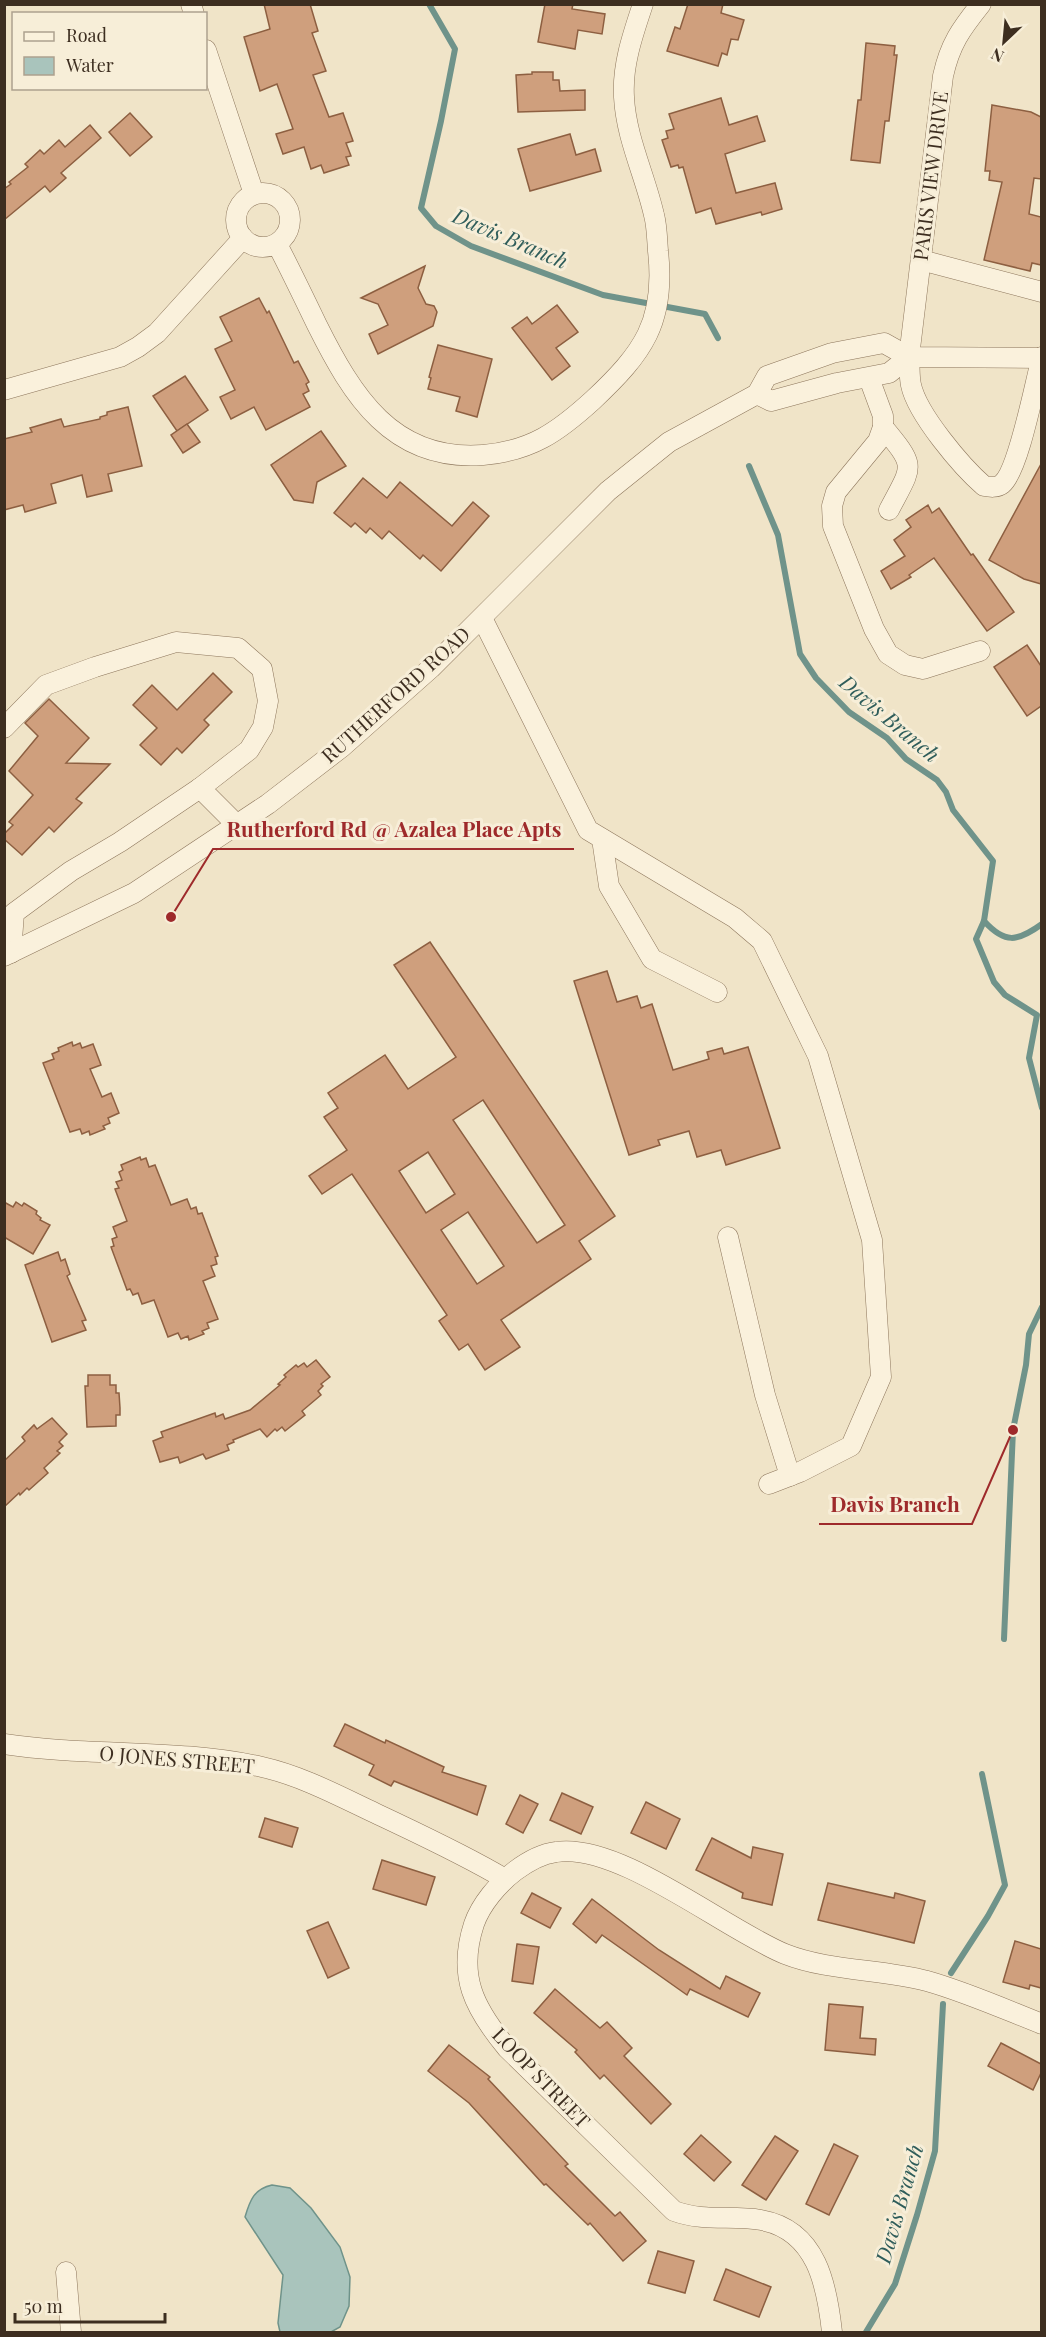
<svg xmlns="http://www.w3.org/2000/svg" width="1046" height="2337" font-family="'Playfair Display',serif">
<rect width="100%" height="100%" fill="#f0e4c8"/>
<!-- water -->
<path fill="#a9c4bc" stroke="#6f938a" stroke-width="1.5" d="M272 2185 290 2188 311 2208 340 2247 350 2277 349 2306 340 2327 331 2332H280L278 2323 283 2275 245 2217C250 2200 254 2189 272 2185Z"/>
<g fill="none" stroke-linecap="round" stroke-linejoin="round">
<!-- stream -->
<g stroke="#6f938a" stroke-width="6">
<path d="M429 4 455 49 441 121 421 208 436 226 471 246 603 295 705 314 718 338"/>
<path d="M749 466 778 535 800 654 816 678 849 712 887 738 906 759 937 780 946 792 953 810 993 861 984 921 976 939 994 982 1005 995 1037 1015 1029 1058 1042 1108"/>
<path d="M984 921C1005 944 1017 942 1042 924"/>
<path d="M1004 1639 1013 1430 1026 1365 1029 1334 1042 1307"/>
<path d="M951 1973 988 1916 1005 1885 982 1774"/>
<path d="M866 2332 895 2284 917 2215 935 2151 943 2004"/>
</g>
</g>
<!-- building -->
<g fill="#cf9f7d" stroke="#8d5f41" stroke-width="1.5" fill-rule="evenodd">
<path d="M264 4H310L318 31 312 33 326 71 313 75 329 117 343 113 353 141 346 143 351 156 346 157 349 165 324 173 321 165 311 169 304 147 283 154 276 134 293 129 277 84 260 91 244 37 270 29Z"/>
<path d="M545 4H573L572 9 605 14 602 34 578 30 575 49 538 42Z"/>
<path d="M688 4H723L721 13 744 20 738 40 731 39 727 55 722 53 718 66 667 51 675 27 680 29Z"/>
<path d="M866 43 895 46 894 55H897L889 121H885L880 163 851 160 858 100H861Z"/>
<path d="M532 72H553V80H559L560 91 585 90V110L518 112 516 75 532 74Z"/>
<path d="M721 98 729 125 757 116 765 141 725 154 736 193 775 183 782 209 762 215 761 212 716 224 711 208 696 213 683 167 679 168 678 165 671 167 662 140 668 138 666 131 674 129 669 114Z"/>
<path d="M992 105 1031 112 1041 117V179L1034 178 1029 214 1041 217V265L1032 263 1030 271 984 260 1002 182 989 180 990 171H985Z"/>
<path d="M130 113 152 137 130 156 109 132Z"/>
<path d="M90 125 101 138 61 173 66 178 50 192 45 186 4 220V189L11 184 9 182 28 167 25 164 40 150 44 154 59 140 65 147Z"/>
<path d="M570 134 576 155 595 149 601 171 530 191 518 149Z"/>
<path d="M425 266 418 288 426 304 434 306 437 312 433 326 378 354 369 334 388 325 378 304 361 298Z"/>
<path d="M259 298 267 313 269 311 294 363 298 361 309 382 306 384 309 391 303 394 310 407 266 430 254 407 231 419 220 397 235 390 215 349 232 341 220 317Z"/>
<path d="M557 305 578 332 556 348 570 366 552 380 512 328 527 317 532 324Z"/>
<path d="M438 345 492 359 477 417 456 411 460 397 428 389 431 378 429 377Z"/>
<path d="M185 376 208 410 177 431 153 396Z"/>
<path d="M128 407 142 466 108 474 112 491 87 497 82 475 51 484 56 503 25 512 23 505 4 510V439L32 432 30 428 61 419 64 427 100 419V417L107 415V412Z"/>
<path d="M187 424 200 442 183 453 171 435Z"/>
<path d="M321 431 346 466 317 482 313 503 294 500 271 465Z"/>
<path d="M1041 464V584L1024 579 989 560Z"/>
<path d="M363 478 387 498 400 482 452 526 473 502 489 516 441 571 423 555 420 559 389 531 382 539 370 528 366 533 355 523 351 527 334 513Z"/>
<path d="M928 505 932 513 939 508 971 555 973 554 1014 612 987 631 934 558 909 575 911 577 891 589 881 571 905 556 894 540 911 527 906 520Z"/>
<path d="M1027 645 1041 666V706L1027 716 994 667Z"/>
<path d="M213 673 232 692 204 720 209 725 182 753 177 748 161 765 140 745 157 728 133 705 152 685 177 710Z"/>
<path d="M49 699 89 738 66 763 110 764 76 799 82 803 54 832 49 827 22 855 4 839V834L13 825 9 822 33 795 9 771 38 736 25 723Z"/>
<path d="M430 942 615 1216 579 1241 591 1259 501 1320 520 1347 485 1370 468 1344 459 1350 439 1321 447 1315 352 1174 322 1194 309 1176 347 1150 324 1117 338 1108 328 1093 385 1055 408 1089 456 1057 394 965ZM483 1100 565 1225 537 1243 453 1120ZM428 1152 455 1194 426 1213 399 1171ZM468 1212 504 1266 477 1284 441 1230Z"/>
<path d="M607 971 617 1002 637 996 641 1008 652 1004 673 1070 709 1059 707 1052 722 1048 724 1054 748 1047 780 1148 726 1165 721 1150 697 1157 689 1131 658 1140 660 1145 629 1155 574 981Z"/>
<path d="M72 1042 73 1046 80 1043 82 1048 93 1044 101 1065 90 1069 102 1097 111 1093 119 1113 108 1118 110 1123 103 1126 105 1129 90 1135 89 1131 82 1134 80 1129 70 1132 43 1063 54 1059 52 1054 59 1051 58 1048Z"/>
<path d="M140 1157 141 1160 146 1158 149 1167 155 1165 171 1205 187 1199 191 1209 196 1207 198 1214 202 1213 218 1256 215 1257 217 1264 211 1266 215 1276 203 1281 218 1319 207 1323 209 1328 202 1331 204 1334 189 1340 188 1336 181 1339 178 1333 168 1337 154 1300 142 1304 138 1293 133 1295 130 1289 127 1290 111 1247 114 1246 112 1239 117 1237 113 1227 127 1221 115 1189 119 1188 116 1182 122 1180 119 1172 123 1170 121 1165Z"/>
<path d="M4 1202 13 1207 16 1202 22 1206 24 1203 37 1211 36 1214 41 1218 40 1220 50 1225 33 1254 4 1237Z"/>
<path d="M58 1252 61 1261 65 1259 70 1274 67 1276 86 1320 82 1321 86 1330 52 1342 25 1265Z"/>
<path d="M316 1360 330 1377 321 1384 323 1386 318 1391 321 1395 302 1411 305 1415 285 1431 282 1427 277 1431 275 1429 267 1437 260 1429 233 1440 234 1442 227 1445 229 1450 206 1459 203 1454 180 1463 178 1457 160 1462 153 1441 163 1437 161 1432 215 1413 216 1417 223 1414 225 1419 250 1410 280 1385 278 1384 286 1377 284 1375 296 1365 298 1367 304 1363 307 1367Z"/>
<path d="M88 1375H110V1385H116V1393H119L120 1408V1415H116V1426L87 1427 85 1386H88Z"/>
<path d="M52 1418 67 1434 59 1442 63 1446 57 1451 60 1453 44 1468 48 1473 29 1490 27 1488 20 1495 19 1493 4 1507V1461L25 1441 22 1437 34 1425 37 1429Z"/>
<path d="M345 1724 385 1743 386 1740 444 1767 442 1772 486 1786 477 1815 394 1781 391 1786 369 1775 374 1765 334 1746Z"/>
<path d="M562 1793 593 1807 581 1834 550 1820Z"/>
<path d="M520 1795 538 1804 523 1833 506 1824Z"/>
<path d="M646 1802 680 1819 666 1849 631 1833Z"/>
<path d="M265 1818 298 1828 292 1847 259 1837Z"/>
<path d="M712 1838 751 1858 753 1847 783 1854 772 1905 742 1898 743 1893 696 1870Z"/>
<path d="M382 1860 435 1877 426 1905 373 1889Z"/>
<path d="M828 1883 894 1898 895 1893 925 1901 914 1943 818 1920Z"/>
<path d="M532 1893 561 1908 550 1928 521 1913Z"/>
<path d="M592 1899 659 1950 720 1989 726 1976 760 1993 748 2017 690 1989 687 1995 602 1935 596 1943 573 1924Z"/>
<path d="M328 1922 349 1968 328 1978 307 1931Z"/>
<path d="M1015 1941 1041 1949V1988L1030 1985 1029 1989 1003 1982Z"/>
<path d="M517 1944 539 1947 533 1984 512 1981Z"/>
<path d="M555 1989 600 2028 607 2022 632 2048 624 2056 671 2104 651 2124 604 2075 600 2079 575 2052 577 2050 534 2013Z"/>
<path d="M829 2004 863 2007 860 2038 876 2039 875 2055 825 2050Z"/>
<path d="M1001 2043 1041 2064V2073L1033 2090 988 2066Z"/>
<path d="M449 2045 490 2077 488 2079 568 2164 565 2166 615 2216 620 2212 646 2241 623 2261 590 2223 588 2225 546 2184 544 2185 469 2103 428 2071Z"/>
<path d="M701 2135 731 2162 714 2181 684 2154Z"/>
<path d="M775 2136 798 2151 766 2200 742 2185Z"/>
<path d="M834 2144 858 2156 829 2215 806 2204Z"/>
<path d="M658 2251 694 2261 685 2293 648 2283Z"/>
<path d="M726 2269 771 2287 759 2317 714 2300Z"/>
</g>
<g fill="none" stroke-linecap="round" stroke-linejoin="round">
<defs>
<g id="minor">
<path d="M191 4 194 14"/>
<path d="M981 4C961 29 950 44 943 76L909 357C910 366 909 376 911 385 917 414 962 467 984 486 990 487 997 488 1002 484 1019 470 1035 382 1042 357"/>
<path d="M206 50 254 194"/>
<circle cx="263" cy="220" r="27"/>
<path d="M277 244C291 271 304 298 317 325 352 395 392 462 483 455 531 451 558 432 593 400 643 353 666 322 658 251 657 239 657 226 654 215 645 175 626 138 624 97 622 65 633 34 643 4"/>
<path d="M921 260 1042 292"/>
<path d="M869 378 883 416V427L878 441 836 492 832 506 833 526 874 629 888 654 905 665 923 669 980 651"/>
<path d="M4 390 120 357 138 347 157 333 243 238"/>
<path d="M757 394 771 401 837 383 889 373 909 357"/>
<path d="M883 427C917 468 913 464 889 510"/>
<path d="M482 618 588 830 735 918 762 941 818 1056 872 1240 881 1377 851 1446 800 1472 769 1484"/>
<path d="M4 728 46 685 95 667 176 642 238 648 262 669 268 701 263 727 249 750 200 788 237 825"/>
<path d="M602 839 609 886 652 959 717 992"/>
<path d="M11 953 14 913 71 871 120 842 200 788"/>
<path d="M4 956 134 893 268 804 342 747 431 668 608 491 669 442 757 394 767 376 832 353 884 343 909 357 1042 358"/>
<path d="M728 1237 765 1395 790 1476"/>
<path d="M4 1744C89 1757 178 1748 262 1767 302 1776 339 1796 375 1813 419 1834 463 1854 505 1879"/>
<path d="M66 2272 71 2332"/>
<path d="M832 2332C827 2286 817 2230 761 2220 731 2215 704 2222 674 2211L507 2048C474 2008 457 1976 474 1924 481 1904 498 1884 515 1871 527 1862 540 1854 556 1852 619 1842 724 1929 785 1954 828 1971 881 1969 927 1981 966 1992 1004 2009 1042 2024"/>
</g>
</defs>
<!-- minor casing -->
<use href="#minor" stroke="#8d765c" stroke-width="21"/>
<!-- minor -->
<use href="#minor" stroke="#faf1dc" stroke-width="20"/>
</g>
<g text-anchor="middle" stroke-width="6" stroke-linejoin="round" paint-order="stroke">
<!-- street labels -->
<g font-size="20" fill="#3d2e20" stroke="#f7eed8">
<text transform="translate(931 176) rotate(-83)" y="7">PARIS VIEW DRIVE</text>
<text transform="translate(396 695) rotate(-42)" y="7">RUTHERFORD ROAD</text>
<text transform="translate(177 1760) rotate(5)" y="7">O JONES STREET</text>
<text transform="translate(541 2078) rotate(46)" y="7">LOOP STREET</text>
</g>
<!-- water labels -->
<g font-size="21" font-style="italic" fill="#2f5d5a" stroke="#f7eed8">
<text transform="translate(510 239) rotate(23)" y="7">Davis Branch</text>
<text transform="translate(889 719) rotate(40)" y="7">Davis Branch</text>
<text transform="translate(900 2204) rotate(-74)" y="7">Davis Branch</text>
</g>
</g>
<!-- callouts -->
<path fill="none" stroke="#9e2a2b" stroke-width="2" d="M171 917L213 849H574M1013 1430L972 1524H819"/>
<g fill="#9e2a2b" stroke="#f7eed8" stroke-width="2">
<circle cx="171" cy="917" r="6"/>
<circle cx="1013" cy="1430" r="6"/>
</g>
<g font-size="21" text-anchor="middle" font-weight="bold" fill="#9e2a2b" stroke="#f7eed8" stroke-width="6" stroke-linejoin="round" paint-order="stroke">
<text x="394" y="837">Rutherford Rd @ Azalea Place Apts</text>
<text x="895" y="1512">Davis Branch</text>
</g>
<!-- border -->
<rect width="1046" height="2337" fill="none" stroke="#3d2e20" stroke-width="12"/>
<!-- legend -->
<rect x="12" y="12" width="195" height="78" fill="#f7eed8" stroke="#ada18e" stroke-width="1.5"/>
<rect x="24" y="32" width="30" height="9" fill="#faf1dc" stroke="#ada18e" stroke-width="1.5"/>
<text x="66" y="42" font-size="18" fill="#3d2e20">Road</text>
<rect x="24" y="57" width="30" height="18" fill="#a9c4bc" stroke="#ada18e" stroke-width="1.5"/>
<text x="66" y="72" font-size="18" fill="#3d2e20">Water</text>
<!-- north arrow -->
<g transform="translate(1004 42) rotate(206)" stroke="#f7eed8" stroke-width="4.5" paint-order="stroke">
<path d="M0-4.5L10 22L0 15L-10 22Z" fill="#3d2e20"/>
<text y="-9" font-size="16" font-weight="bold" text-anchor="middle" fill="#3d2e20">N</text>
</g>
<!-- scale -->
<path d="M15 2313v9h150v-9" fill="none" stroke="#3d2e20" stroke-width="3"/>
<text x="24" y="2313" font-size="18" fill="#3d2e20" stroke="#f7eed8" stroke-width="4.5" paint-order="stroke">50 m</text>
</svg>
